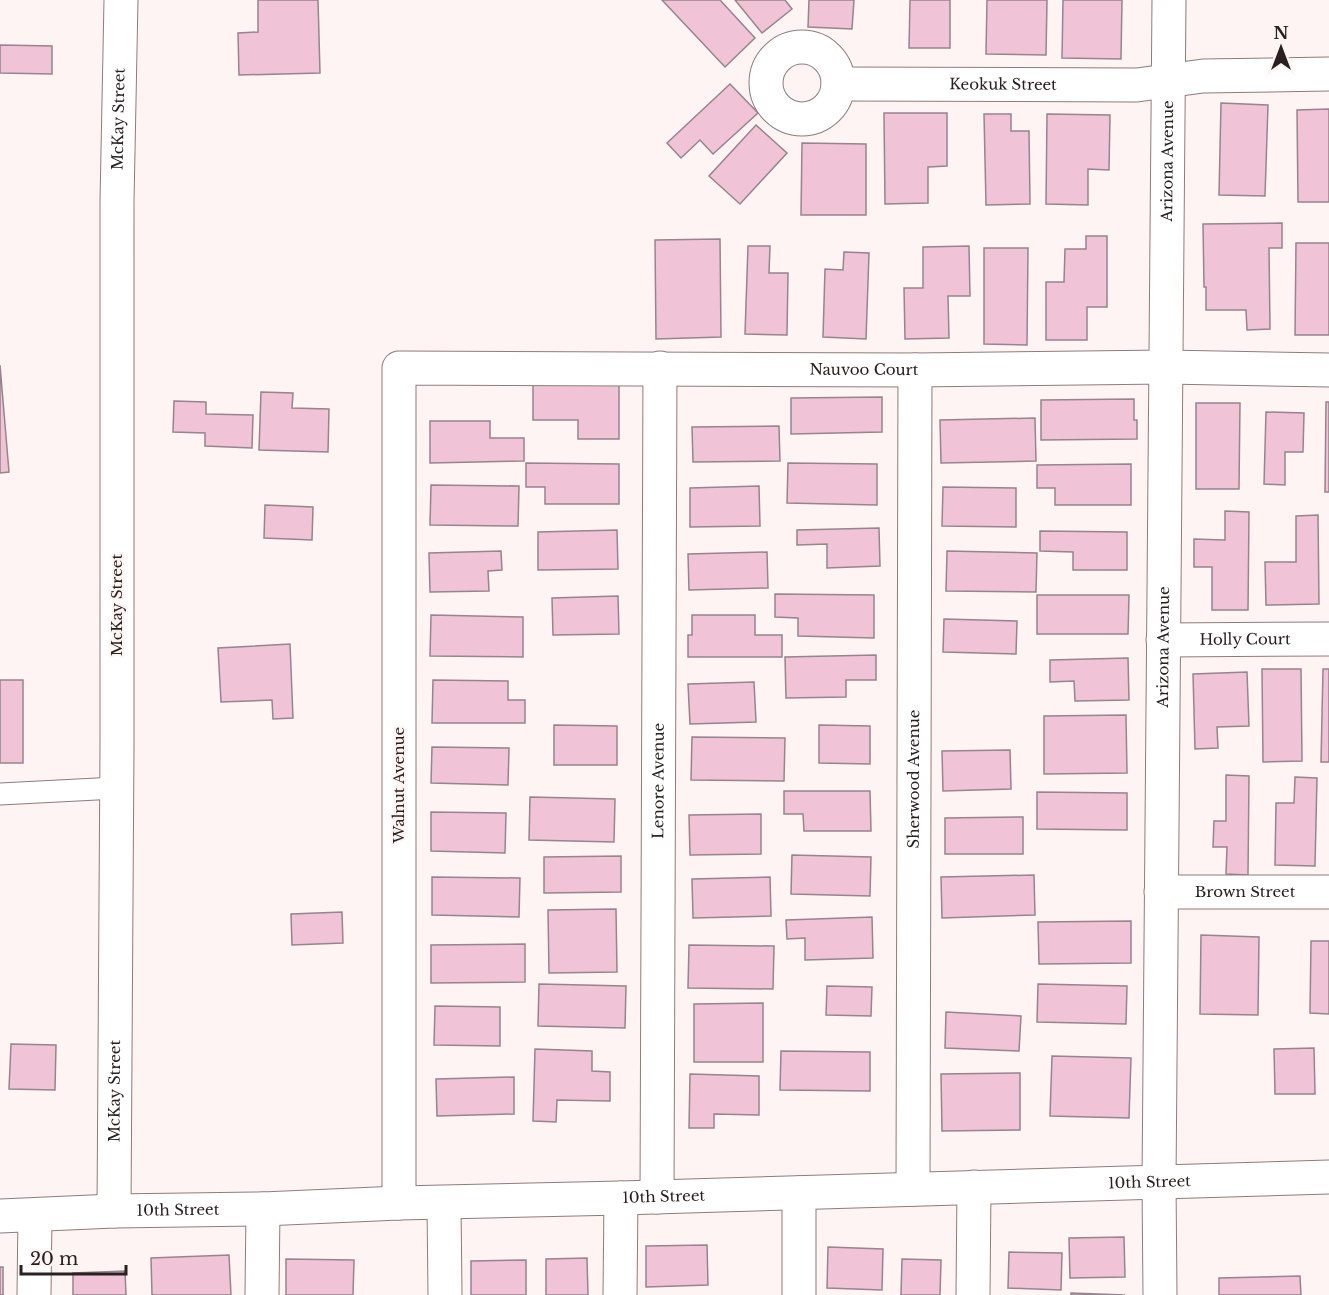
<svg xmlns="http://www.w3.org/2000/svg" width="1329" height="1295" font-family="'Libre Baskerville',serif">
<rect width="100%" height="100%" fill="#fef4f4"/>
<!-- building -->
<g fill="#f1c3d7" stroke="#97848c" stroke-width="1.5">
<path d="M258 0H318L320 73 239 75 238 33 258 32Z"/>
<path d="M662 0H720L755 38 725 67Z"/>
<path d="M735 0H785L792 9 762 33Z"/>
<path d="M809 0H854L852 29 808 27Z"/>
<path d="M910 0H950V48H909Z"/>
<path d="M987 0H1047L1046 55 986 54Z"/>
<path d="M1063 0H1122L1121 59 1062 58Z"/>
<path d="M0 45 52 46V74L0 73Z"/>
<path d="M730 84 758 113 713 154 700 140 681 158 667 143Z"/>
<path d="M1221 103 1268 105 1265 196 1219 195Z"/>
<path d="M1329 109V202H1298L1297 110Z"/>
<path d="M884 113H947V166L928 167V203L885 204Z"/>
<path d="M984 114H1011V131H1029L1030 204 986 205Z"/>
<path d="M1047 114 1110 115 1109 170 1088 169V205L1046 204Z"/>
<path d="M756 125 787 153 740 204 709 176Z"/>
<path d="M802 143 866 144V215H801Z"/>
<path d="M1282 223V248H1269L1270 329 1247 330 1246 310H1206V287H1204L1203 224Z"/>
<path d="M1086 236H1107V307H1087V340H1046V282H1064L1065 249H1086Z"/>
<path d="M720 239 721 337 656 339 655 240Z"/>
<path d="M1296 243H1329V335H1295Z"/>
<path d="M748 246H770L769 273H788L787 335 745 334Z"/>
<path d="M969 246 970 296H948L949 338 905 339 904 288H923V247Z"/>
<path d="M984 248H1028L1027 345 984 344Z"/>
<path d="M844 252 869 253 866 339 823 337 825 269 843 270Z"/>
<path d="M0 365 9 472 0 473Z"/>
<path d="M619 381V439H578V420H533V382Z"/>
<path d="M261 392 293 393 292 408 329 409 328 452 259 450Z"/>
<path d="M882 397V432L791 434V398Z"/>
<path d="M1134 399V420H1137V439L1041 440V400Z"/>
<path d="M174 401 206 402V414L253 415 252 448 205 446V433L173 432Z"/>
<path d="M1326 402H1329V492H1325Z"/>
<path d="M1196 403H1240L1239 489H1196Z"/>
<path d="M1266 412 1304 413 1303 452H1285V485L1264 484Z"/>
<path d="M1035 418 1036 461 941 463 940 420Z"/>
<path d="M430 421H490V438H524V461L430 463Z"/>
<path d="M779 426 780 461 693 462 692 427Z"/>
<path d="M526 463 619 464V504H545V487H526Z"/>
<path d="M788 463 877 464V505L787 503Z"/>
<path d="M1131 464V505H1055V488H1037V465Z"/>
<path d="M431 485 519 486 518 526 430 525Z"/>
<path d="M759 486 760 526 690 527V488Z"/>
<path d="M943 487 1016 488V527L942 526Z"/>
<path d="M265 505 313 507 312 540 264 538Z"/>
<path d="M1225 511 1249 512 1248 610H1212V567H1194V539L1225 540Z"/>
<path d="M1318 515 1319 604 1266 605 1265 562H1296V516Z"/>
<path d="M879 528 880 566 827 568V544L797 545V530Z"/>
<path d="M617 530 618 569 538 570V532Z"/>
<path d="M1040 531 1127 532V570H1073V552L1040 551Z"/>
<path d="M501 551 502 570 488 571 489 591 430 592 429 553Z"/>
<path d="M947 551 1037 553 1036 592 946 591Z"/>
<path d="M767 552 768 588 689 590 688 554Z"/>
<path d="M775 594 874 595V638L798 636V618L775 617Z"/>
<path d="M1037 595H1129L1128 634H1037Z"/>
<path d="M618 596 619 634 553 635 552 598Z"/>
<path d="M431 615 523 617V657L430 656Z"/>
<path d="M692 615H755V635H782V657H688V635H692Z"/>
<path d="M944 619 1017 621 1016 654 943 652Z"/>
<path d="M290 644 293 718 273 719 272 700 221 702 218 648Z"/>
<path d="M876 655V680H846V697L786 698 785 657Z"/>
<path d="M1128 658 1129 700 1075 701 1074 681 1050 682V660Z"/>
<path d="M1262 669H1301L1302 761 1263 762Z"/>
<path d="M1323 669H1329V762H1321Z"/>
<path d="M1247 672 1249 726 1217 727 1218 748 1195 749 1193 674Z"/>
<rect x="0" y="680" width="23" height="83"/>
<path d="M433 680 508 681V700H525V723H432Z"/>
<path d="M754 682 756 722 690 724 688 684Z"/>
<path d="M1126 715 1127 773 1044 774V716Z"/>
<path d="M554 725 617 726V765H554Z"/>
<path d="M819 725 870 726V764L819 763Z"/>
<path d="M692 737 785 738 784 781 691 780Z"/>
<path d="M432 747 509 748 508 785 431 783Z"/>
<path d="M1010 750 1011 789 943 791 942 751Z"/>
<path d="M1226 775 1249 776 1248 875 1226 874 1227 847H1213L1214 821H1226Z"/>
<path d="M1295 777 1317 778 1315 866 1275 865 1276 803H1294Z"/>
<path d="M784 791H870L871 831H804L803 814H784Z"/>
<path d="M1037 792 1127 793V830L1037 829Z"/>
<path d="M530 797 615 799 614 842 529 840Z"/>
<path d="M431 812 506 813 505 853 431 851Z"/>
<path d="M761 814V854L690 855 689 815Z"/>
<path d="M1023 817V854H945V818Z"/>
<path d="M792 855 871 857 870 896 791 894Z"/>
<path d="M621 856V892L544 893V857Z"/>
<path d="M1034 875 1035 915 942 918 941 877Z"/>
<path d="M432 877 520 878 519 917 432 915Z"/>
<path d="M770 877 771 916 693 918 692 879Z"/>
<path d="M616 909 617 972 549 973 548 910Z"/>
<path d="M342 912 343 943 292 945 291 914Z"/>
<path d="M872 917 873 958 805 960V938L787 939 786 920Z"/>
<path d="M1131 921V963L1039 964 1038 922Z"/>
<path d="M1201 935 1259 937 1258 1015 1200 1014Z"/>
<path d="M1311 941H1329V1014L1310 1013Z"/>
<path d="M525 944V982L431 983V945Z"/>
<path d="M689 945 774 946 773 989 688 988Z"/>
<path d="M539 984 626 986 625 1028 538 1026Z"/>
<path d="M1038 984 1127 986 1126 1024 1037 1022Z"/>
<path d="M827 986 872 987 871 1016 826 1015Z"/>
<path d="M763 1003V1062H694V1004Z"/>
<path d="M435 1006 500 1007V1046L434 1045Z"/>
<path d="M946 1012 1021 1016 1019 1051 945 1048Z"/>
<path d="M11 1044 56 1045 55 1090 9 1089Z"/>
<path d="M1314 1048 1315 1094H1275L1274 1049Z"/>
<path d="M535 1049 592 1051V1071L610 1072V1101L557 1100 556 1122 533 1121Z"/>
<path d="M781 1051 870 1052V1091L780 1090Z"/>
<path d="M1052 1056 1131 1058 1129 1118 1050 1116Z"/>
<path d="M1020 1073V1130L942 1131 941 1074Z"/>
<path d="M690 1074 759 1076V1115L714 1114V1128H689Z"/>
<path d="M514 1077V1114L437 1116 436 1079Z"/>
<path d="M1124 1237 1125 1277 1070 1278 1069 1238Z"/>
<path d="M707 1245 708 1285 646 1287V1246Z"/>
<path d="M828 1247 883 1249 882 1290 827 1288Z"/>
<path d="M1009 1252 1062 1253 1061 1290 1008 1288Z"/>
<path d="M229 1255 231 1295H152L151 1258Z"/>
<path d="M587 1258 588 1295H546V1259Z"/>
<path d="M286 1259 354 1260 353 1295H286Z"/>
<path d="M902 1259 941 1260 940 1295H901Z"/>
<path d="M526 1260V1295H471V1261Z"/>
<rect x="0" y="1267" width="3" height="28"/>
<path d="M125 1271 126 1295H73V1273Z"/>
<path d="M1300 1276 1301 1295H1219V1278Z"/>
<path d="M1071 1293 1125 1295H1071Z"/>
</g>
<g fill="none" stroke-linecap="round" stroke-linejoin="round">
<defs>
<path id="service" d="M0 794 116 788"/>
<g id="minor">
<circle cx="802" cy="83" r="36"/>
<path id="s1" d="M838 84 1137 85 1203 76 1329 74"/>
<path id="s2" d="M1163 640 1329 639"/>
<path id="s3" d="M1161 892H1329"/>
<path id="s4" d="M913 1189 915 370"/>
<path id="s5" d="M657 1197 660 368"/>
<path id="s6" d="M399 1203V368L915 370 1166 367 1329 370"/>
<path d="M444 1203 445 1295"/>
<path id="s7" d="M114 1211 117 745V202L121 0"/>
<path d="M34 1295 35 1215"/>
<path d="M262 1295 263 1209"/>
<path d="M620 1295 621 1198"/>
<path d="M799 1295V1193"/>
<path d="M973 1295 974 1187"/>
<path id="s8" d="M1160 1295 1159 1182 1169 0"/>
</g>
<g id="tertiary">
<path id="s9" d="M0 1216 114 1211 263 1209 399 1203 621 1198 1329 1177"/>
</g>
</defs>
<!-- service casing -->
<use href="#service" stroke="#917b79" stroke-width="23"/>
<!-- minor casing -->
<use href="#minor" stroke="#917b79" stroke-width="35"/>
<!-- tertiary casing -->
<use href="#tertiary" stroke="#917b79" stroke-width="35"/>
<!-- service -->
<use href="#service" stroke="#fff" stroke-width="21"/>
<!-- minor -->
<use href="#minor" stroke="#fff" stroke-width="33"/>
<!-- tertiary -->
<use href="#tertiary" stroke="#fff" stroke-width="33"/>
</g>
<g text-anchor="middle" stroke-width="4.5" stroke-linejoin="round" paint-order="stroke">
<!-- street labels -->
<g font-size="15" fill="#29201f" stroke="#fef4f4">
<text dy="5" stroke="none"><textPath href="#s1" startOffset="165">Keokuk Street</textPath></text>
<text dy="5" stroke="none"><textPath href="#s7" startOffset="1092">McKay Street</textPath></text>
<text dy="5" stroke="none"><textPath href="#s8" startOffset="1134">Arizona Avenue</textPath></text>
<text dy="5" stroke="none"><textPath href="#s6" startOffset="1300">Nauvoo Court</textPath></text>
<text transform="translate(117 605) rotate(-90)" y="5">McKay Street</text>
<text dy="5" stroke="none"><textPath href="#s2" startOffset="82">Holly Court</textPath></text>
<text dy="5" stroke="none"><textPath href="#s8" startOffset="648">Arizona Avenue</textPath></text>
<text dy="5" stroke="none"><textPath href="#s4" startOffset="410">Sherwood Avenue</textPath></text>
<text dy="5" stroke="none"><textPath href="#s5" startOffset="416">Lenore Avenue</textPath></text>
<text transform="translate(399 785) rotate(-90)" y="5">Walnut Avenue</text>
<text dy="5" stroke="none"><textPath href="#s3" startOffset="84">Brown Street</textPath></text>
<text dy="5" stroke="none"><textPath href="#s7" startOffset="120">McKay Street</textPath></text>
<text dy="5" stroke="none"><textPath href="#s9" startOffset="1150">10th Street</textPath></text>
<text dy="5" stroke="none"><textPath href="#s9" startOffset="664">10th Street</textPath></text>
<text dy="5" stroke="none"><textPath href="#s9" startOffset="178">10th Street</textPath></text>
</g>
</g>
<!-- north arrow -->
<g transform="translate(1281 48)" stroke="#fef4f4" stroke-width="4.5" paint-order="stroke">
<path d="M0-4.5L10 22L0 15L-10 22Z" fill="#29201f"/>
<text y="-9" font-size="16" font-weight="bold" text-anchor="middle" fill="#29201f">N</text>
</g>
<!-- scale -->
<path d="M21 1265v9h105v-9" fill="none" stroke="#29201f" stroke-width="3"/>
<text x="30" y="1265" font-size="18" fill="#29201f" stroke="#fef4f4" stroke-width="4.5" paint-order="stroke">20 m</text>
</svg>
